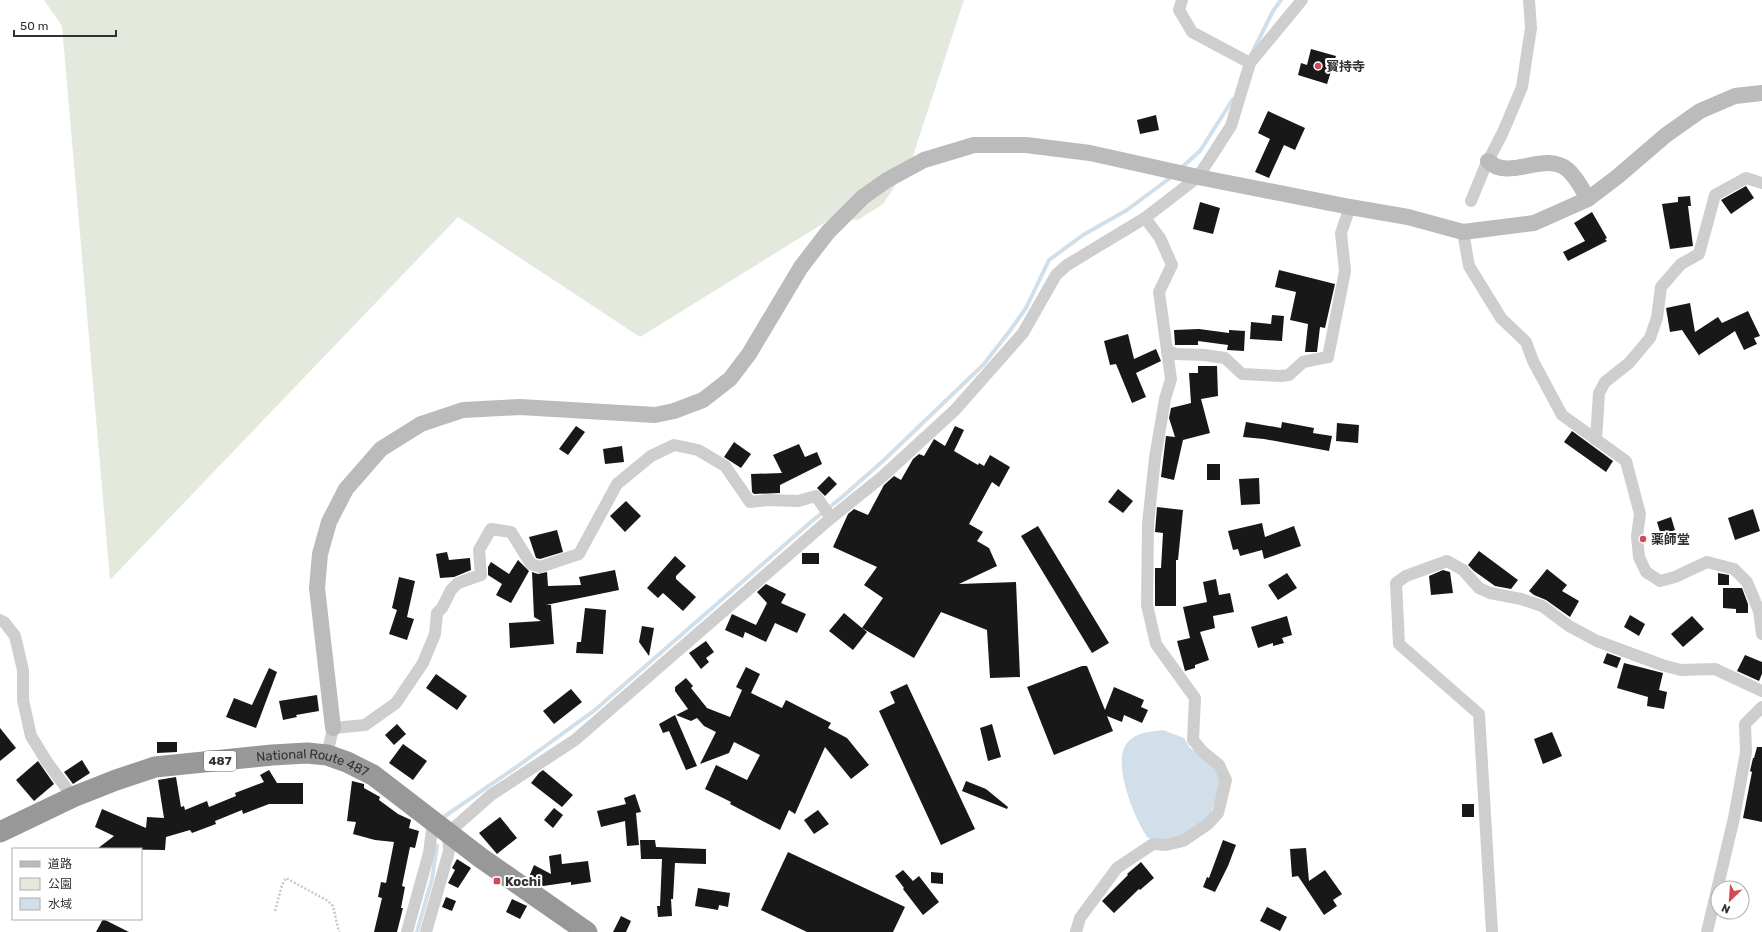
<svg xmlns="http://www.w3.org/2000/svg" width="1762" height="932" font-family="Rubik,'Noto Sans JP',sans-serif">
<rect width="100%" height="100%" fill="#fff"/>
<!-- green -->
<path fill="#e4e9de" d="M44 0H964L911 162 883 204 858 220 832 218 640 337 458 217 110 580 62 26Z"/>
<!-- water -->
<path fill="#d0dfe9" d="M1163 730 1184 738 1190 748 1201 755 1220 774 1222 783 1210 815 1189 833 1163 841 1148 838C1135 820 1111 763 1127 743 1136 732 1151 732 1163 730Z"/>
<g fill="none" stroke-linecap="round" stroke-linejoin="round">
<!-- stream -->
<g stroke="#d0dfe9" stroke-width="4">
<path d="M1251 55 1273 11 1281 0"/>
<path d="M1180 169 1200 151 1233 99"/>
<path d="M445 816 515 768 595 710 812 521 841 498 883 461 983 365 1009 332 1026 308 1049 260 1083 235 1127 210 1174 175"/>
<path d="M417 932 432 879 437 846"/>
</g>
</g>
<!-- building -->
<g fill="#181818">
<path d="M1311 49 1336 56 1327 84 1298 75 1301 63 1307 65Z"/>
<path d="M1268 111 1305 128 1295 150 1284 145 1269 178 1255 172 1270 139 1258 133Z"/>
<path d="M1156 115 1159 130 1140 134 1137 120Z"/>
<path d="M1746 186 1754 198 1731 214 1721 200Z"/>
<path d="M1690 196 1691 206H1688L1693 246 1670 249 1662 204 1678 202V197Z"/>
<path d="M1200 202 1220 208 1213 234 1193 229Z"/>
<path d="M1592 212 1607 238 1605 239 1607 241 1568 261 1563 252 1585 241 1574 223Z"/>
<path d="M1279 270 1335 284 1325 328 1320 327 1317 352H1305L1308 324 1290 320 1296 292 1275 287Z"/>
<path d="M1690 303 1695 332 1718 317 1722 323 1748 311 1760 336 1754 338 1757 344 1744 350 1735 331 1699 355 1700 357 1682 330 1670 332 1666 308Z"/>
<path d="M1272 315 1284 316 1282 341 1250 339 1251 322 1271 324Z"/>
<path d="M1199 329 1229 333V330L1245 331 1244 351 1227 350 1228 345 1198 341V345H1175L1174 330Z"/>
<path d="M1128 334 1134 359 1156 349 1161 361 1136 373 1146 397 1132 403 1116 364 1110 365 1104 341Z"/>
<path d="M1198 366H1217L1218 396 1201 399 1210 433 1183 440 1174 480 1161 477 1166 436 1175 437 1169 418 1171 408 1191 403 1189 373H1198Z"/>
<path d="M1246 422 1281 428 1282 422 1314 428 1313 433 1332 436 1329 451 1264 439 1243 437Z"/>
<path d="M1337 423 1359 425 1358 443 1336 441Z"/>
<path d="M576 426 585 432 568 455 559 449Z"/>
<path d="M955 426 964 430 954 451 978 465 979 463 984 466 990 455 1010 467 999 487 992 482 969 524 983 532 977 541 989 548 997 566 959 584 1016 582 1020 677 990 678 987 630 941 612 914 658 862 628 867 632 853 650 829 631 844 613 862 628 883 598 864 585 877 567 833 547 848 514 854 509 868 515 884 485 894 476 901 480 913 459 919 454 924 456 934 439 945 446Z"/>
<path d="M1572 431 1613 461 1606 472 1564 442Z"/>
<path d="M734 442 751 454 741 468 724 457Z"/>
<path d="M799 444 805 457 817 452 822 464 780 485V493L754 494 752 492 751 474 782 473 773 455Z"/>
<path d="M622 446 624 462 605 464 603 449Z"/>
<rect x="1207" y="464" width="13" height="16"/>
<path d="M829 476 837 484 825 496 817 488Z"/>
<path d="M1259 478 1260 504 1241 505 1239 479Z"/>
<path d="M1118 489 1133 501 1123 513 1108 502Z"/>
<path d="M626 501 641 516 625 532 610 516Z"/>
<path d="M1157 507 1183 510 1178 560H1176V606H1155V568H1161L1163 533 1155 532Z"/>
<path d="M1753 509 1760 531 1735 540 1728 518Z"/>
<path d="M1671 517 1675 530 1661 535 1657 522Z"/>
<path d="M1262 523 1265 537 1294 526 1301 546 1264 559 1262 550 1240 556 1238 549 1233 550 1228 531Z"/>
<path d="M1038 526 1109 643 1092 653 1021 536Z"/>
<path d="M557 530 563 552 540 559 536 558 529 537Z"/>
<path d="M1479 551 1518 580 1511 589 1495 586 1474 571 1468 565Z"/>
<path d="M447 552 449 560 470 558 471 570 454 577 440 578 436 554Z"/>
<rect x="802" y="553" width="17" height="11"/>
<path d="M675 556 686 566 676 576V579L696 597 683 611 663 593 658 598 647 588Z"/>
<path d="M518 560 529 571 511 603 496 595 502 584 488 575V567L491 562 509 574Z"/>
<path d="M1547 569 1567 585 1562 591 1579 601 1570 617 1546 600 1534 595 1529 591Z"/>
<path d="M615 570 619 590 546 605H551L554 644 510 648 509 623 541 621 534 617 532 572 538 574 547 572 548 586 581 585 579 577Z"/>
<path d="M1443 570 1450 572 1453 593 1431 595 1429 576Z"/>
<path d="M1287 573 1297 588 1278 600 1268 585Z"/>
<path d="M1718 573 1729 575V585H1718Z"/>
<path d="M399 577 415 581 407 617 414 619 407 640 389 634 397 610 392 608Z"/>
<path d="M1216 579 1219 595 1230 593 1234 612 1213 616 1215 628 1200 632 1209 660 1195 665V668L1185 671 1177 641 1190 638 1183 607 1207 602 1203 582Z"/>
<path d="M766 584 786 594 781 603 806 614 797 633 775 623 766 642 745 632 743 638 725 630 732 614 756 625 767 603 757 592Z"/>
<path d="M1723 588H1742L1748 604V613H1736V609L1723 608Z"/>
<path d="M585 608 606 610 603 654 576 653 577 642H581Z"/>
<path d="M1630 615 1645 624 1639 636 1624 627Z"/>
<path d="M1287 616 1292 635 1282 638 1284 643 1273 646V643L1258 648 1251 627Z"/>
<path d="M1692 616 1704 629 1683 647 1671 634Z"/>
<path d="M642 626 654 628 649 656 639 642Z"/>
<path d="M706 641 714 652 706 658 709 662 701 669 689 653Z"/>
<path d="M1607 653 1621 658 1617 668 1603 663Z"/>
<path d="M1745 655 1762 662V674L1759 681 1737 671Z"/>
<path d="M1624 663 1663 673 1659 690 1667 692 1664 709 1647 706 1648 697 1617 688Z"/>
<path d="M1082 666H1087L1105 710 1114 687 1144 700 1141 707 1148 710 1142 723 1124 715 1122 722 1107 716 1113 731 1054 755 1027 687Z"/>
<path d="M746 667 760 674 751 693 782 708 786 700 831 723 828 728 847 738 869 765 851 779 825 747 795 814 789 810 780 830 730 804 731 802 705 789 716 765 747 780 760 755 734 742 729 753 700 764 716 732 704 726 697 718 691 721 676 715 688 709 675 691V687L686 678 693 686 691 688 707 708 730 717 742 690 736 687Z"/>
<path d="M269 668 277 672 256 728 226 717 234 698 252 705Z"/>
<path d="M436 674 467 696 457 710 426 688Z"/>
<path d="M907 684 975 829 941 845 879 711 895 703 890 692Z"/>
<path d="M571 689 582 702 554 724 543 711Z"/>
<path d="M317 695 319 711 296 715 297 717 283 720 279 701Z"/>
<path d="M675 715 697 766 686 770 669 731 663 733 659 724Z"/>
<path d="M397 724 406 734 394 745 385 735Z"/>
<path d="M992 724 1001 757 988 761 980 728Z"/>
<path d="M0 728 16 748 0 761Z"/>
<path d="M1552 732 1562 756 1543 764 1534 739Z"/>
<path d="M157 742H177V752L157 753Z"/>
<path d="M403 744 427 761 413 780 389 763Z"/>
<path d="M1757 747H1762V822L1743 818 1752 772 1750 771 1753 758H1754Z"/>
<path d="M82 760 90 773 73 784 64 772Z"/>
<path d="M38 761 54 784 34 801 16 780Z"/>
<path d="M269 770 277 783H303V804H269L243 814 242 810 215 821 216 824 192 833 190 830 166 837 165 850 97 849 114 836 95 827 102 809 146 828 147 817 164 818 158 780 176 777 181 807 184 806 185 810 207 801 209 807 236 796 235 793 264 782 260 775Z"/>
<path d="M543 770 573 795 562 807 531 783 539 773Z"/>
<path d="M352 781 364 784V788L380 797 379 800 398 814 411 820 409 828 419 831 415 848 410 847 402 886 405 887 401 908H403L397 932H374L382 898 378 897 381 882 386 883 394 842 375 840 353 834 356 822 347 821Z"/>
<path d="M966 781 986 789 1008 807 1007 809 962 791Z"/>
<path d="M635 794 641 812 636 813 639 845 627 846 625 821 601 827 597 811 626 804 624 798Z"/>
<rect x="1462" y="804" width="12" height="13"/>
<path d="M554 808 563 815 553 828 544 820Z"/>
<path d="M818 810 829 824 814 834 804 820Z"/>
<path d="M500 817 517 838 497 854 479 833Z"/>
<path d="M640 840H655L656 847 706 849V864L675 863 673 899H671L672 916 658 917 657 906H660L662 859H641Z"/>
<path d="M1223 840 1236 845 1228 866 1215 892 1203 887 1207 877 1209 878Z"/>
<path d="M1306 848 1309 881 1325 870 1342 894 1333 900 1337 906 1324 915 1298 876 1292 877 1290 849Z"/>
<path d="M788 852 905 907 893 932H807L761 910Z"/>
<path d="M561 854 562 864 588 861 591 882 571 885V882L543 886 529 877 534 865 551 874 549 856Z"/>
<path d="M457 859 471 868 458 888 448 883 455 870 452 868Z"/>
<path d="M1141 862 1154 878 1140 890 1139 889 1114 913 1102 901 1128 875 1127 874Z"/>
<path d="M903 870 913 881 919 876 939 902 923 915 903 889 904 888 895 876Z"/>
<path d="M931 872 943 873V884L931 883Z"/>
<path d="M698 888 730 893 728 907 719 905 718 910 695 906Z"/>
<path d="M446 897 456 901 452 911 442 907Z"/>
<path d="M512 899 527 906 520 919 506 912Z"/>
<path d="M1267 907 1287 917 1280 931 1260 921Z"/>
<path d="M621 916 631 921 626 932H613Z"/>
<path d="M103 919 129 932H96Z"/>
</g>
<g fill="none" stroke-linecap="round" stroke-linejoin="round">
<!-- path -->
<path stroke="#c8c8c8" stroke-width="2.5" stroke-dasharray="2 2" stroke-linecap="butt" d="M275 911 282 885 286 878 328 901 333 906 339 932"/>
<!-- street -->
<g stroke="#cecece" stroke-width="12">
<path d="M1182 0 1179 10 1192 32 1250 63"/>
<path d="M1471 201 1485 167 1503 132 1522 87 1531 28 1529 0"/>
<path d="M1463 232 1469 266 1501 318 1526 342 1533 361 1562 415 1626 461 1640 514 1637 536 1639 557 1646 572 1660 581 1675 577 1707 562 1734 569 1747 582 1759 611 1762 634"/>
<path d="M1167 351 1176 354 1204 355 1225 358 1242 374 1281 376 1289 375 1303 362 1328 357 1345 271 1341 233 1350 207"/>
<path d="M1596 440 1599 393 1605 382 1629 363 1650 338 1657 318 1661 287 1681 264 1699 254 1715 195 1746 178 1762 183"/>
<path d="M0 620 4 622 15 636 23 670V700L31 736 47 762 73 797"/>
<path d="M327 755 333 728 365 725 396 703 423 663 435 634 437 613 442 608 451 590 458 583 481 575 479 550 491 529 511 532 531 564 540 567 579 554 617 484 651 456 674 445 698 450 725 466 750 502 769 500 798 501 816 496 831 518"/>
<path d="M407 932 429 853 433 822"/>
<path d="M426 932 449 851 448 833 491 795 575 740 831 518 882 477 955 410 1023 333 1056 275 1067 265 1145 218 1198 177 1231 126 1250 63 1302 0"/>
<path d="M1076 932 1080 918 1117 868 1153 844 1166 845 1183 841 1208 824 1218 813 1226 780 1219 765 1203 752 1193 740 1195 698 1156 644 1147 605 1148 524 1155 458 1165 399 1171 379 1159 292 1172 265 1160 238 1145 218"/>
<path d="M1492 932 1479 714 1399 644 1396 583 1406 576 1447 561 1463 570 1479 588 1490 593 1521 599 1542 606 1569 626 1597 641 1662 665 1681 670 1715 669 1762 691"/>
<path d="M1707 932 1734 818 1746 752 1745 724 1762 707"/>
</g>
<!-- secondary -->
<g stroke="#bbb" stroke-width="16">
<path d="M1488 161C1509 182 1545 150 1568 170 1577 178 1582 189 1588 199"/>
<path d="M333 728 317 588 320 554 329 522 346 489 381 449 421 424 463 410 520 407 655 415 674 411 703 400 730 379 749 354 801 267 828 232 863 197 887 180 924 160 974 145H1026L1090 153 1198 177 1350 207 1408 217 1463 232 1534 223 1588 199 1617 177 1666 135 1700 111 1735 96 1762 93"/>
</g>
<!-- highway -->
<path stroke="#989898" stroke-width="21" id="s1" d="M0 832 73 797 116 780 155 767 272 755 307 753 327 755 347 762 373 775 481 858 587 932"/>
</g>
<!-- markers -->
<g fill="#d04b54" stroke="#fff" stroke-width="1.5">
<circle cx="1318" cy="66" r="4"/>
<circle cx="1643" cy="539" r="4"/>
<rect x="493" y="877" width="8" height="8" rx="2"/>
</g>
<g text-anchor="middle" stroke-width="4" stroke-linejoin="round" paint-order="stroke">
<!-- shield labels -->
<rect fill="#fff" stroke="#6f6f6f" stroke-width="1" x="204" y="751" width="32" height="20" rx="3"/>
<g font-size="12" font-weight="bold" fill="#313131">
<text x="220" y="765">487</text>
</g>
<!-- poi labels -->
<g font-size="13" font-weight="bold" fill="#313131" stroke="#fff" text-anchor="start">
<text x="1326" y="71">寳持寺</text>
<text x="1651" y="544">薬師堂</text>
<text x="505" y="886">Kochi</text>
</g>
<!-- street labels -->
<g font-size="13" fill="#313131" stroke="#fff">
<text dy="5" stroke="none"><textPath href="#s1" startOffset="328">National Route 487</textPath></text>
</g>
</g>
<!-- legend -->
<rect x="12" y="848" width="130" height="72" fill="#ffffff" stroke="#adadad"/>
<rect x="20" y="861" width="20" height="6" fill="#bbbbbb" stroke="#adadad"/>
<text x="48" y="868" font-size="12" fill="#313131">道路</text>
<rect x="20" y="878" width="20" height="12" fill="#e4e9de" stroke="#adadad"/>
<text x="48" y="888" font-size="12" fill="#313131">公園</text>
<rect x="20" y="898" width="20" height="12" fill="#d0dfe9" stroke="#adadad"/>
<text x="48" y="908" font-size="12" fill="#313131">水域</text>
<!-- north arrow -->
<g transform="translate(1730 900) rotate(205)"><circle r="19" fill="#ffffff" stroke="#adadad"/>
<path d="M0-3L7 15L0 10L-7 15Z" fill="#d04b54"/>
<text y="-6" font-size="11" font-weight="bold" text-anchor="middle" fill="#313131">N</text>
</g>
<!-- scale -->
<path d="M14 30v6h102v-6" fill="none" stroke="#313131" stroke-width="2"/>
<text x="20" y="30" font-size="12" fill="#313131" stroke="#ffffff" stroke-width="3" paint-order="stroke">50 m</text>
</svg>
